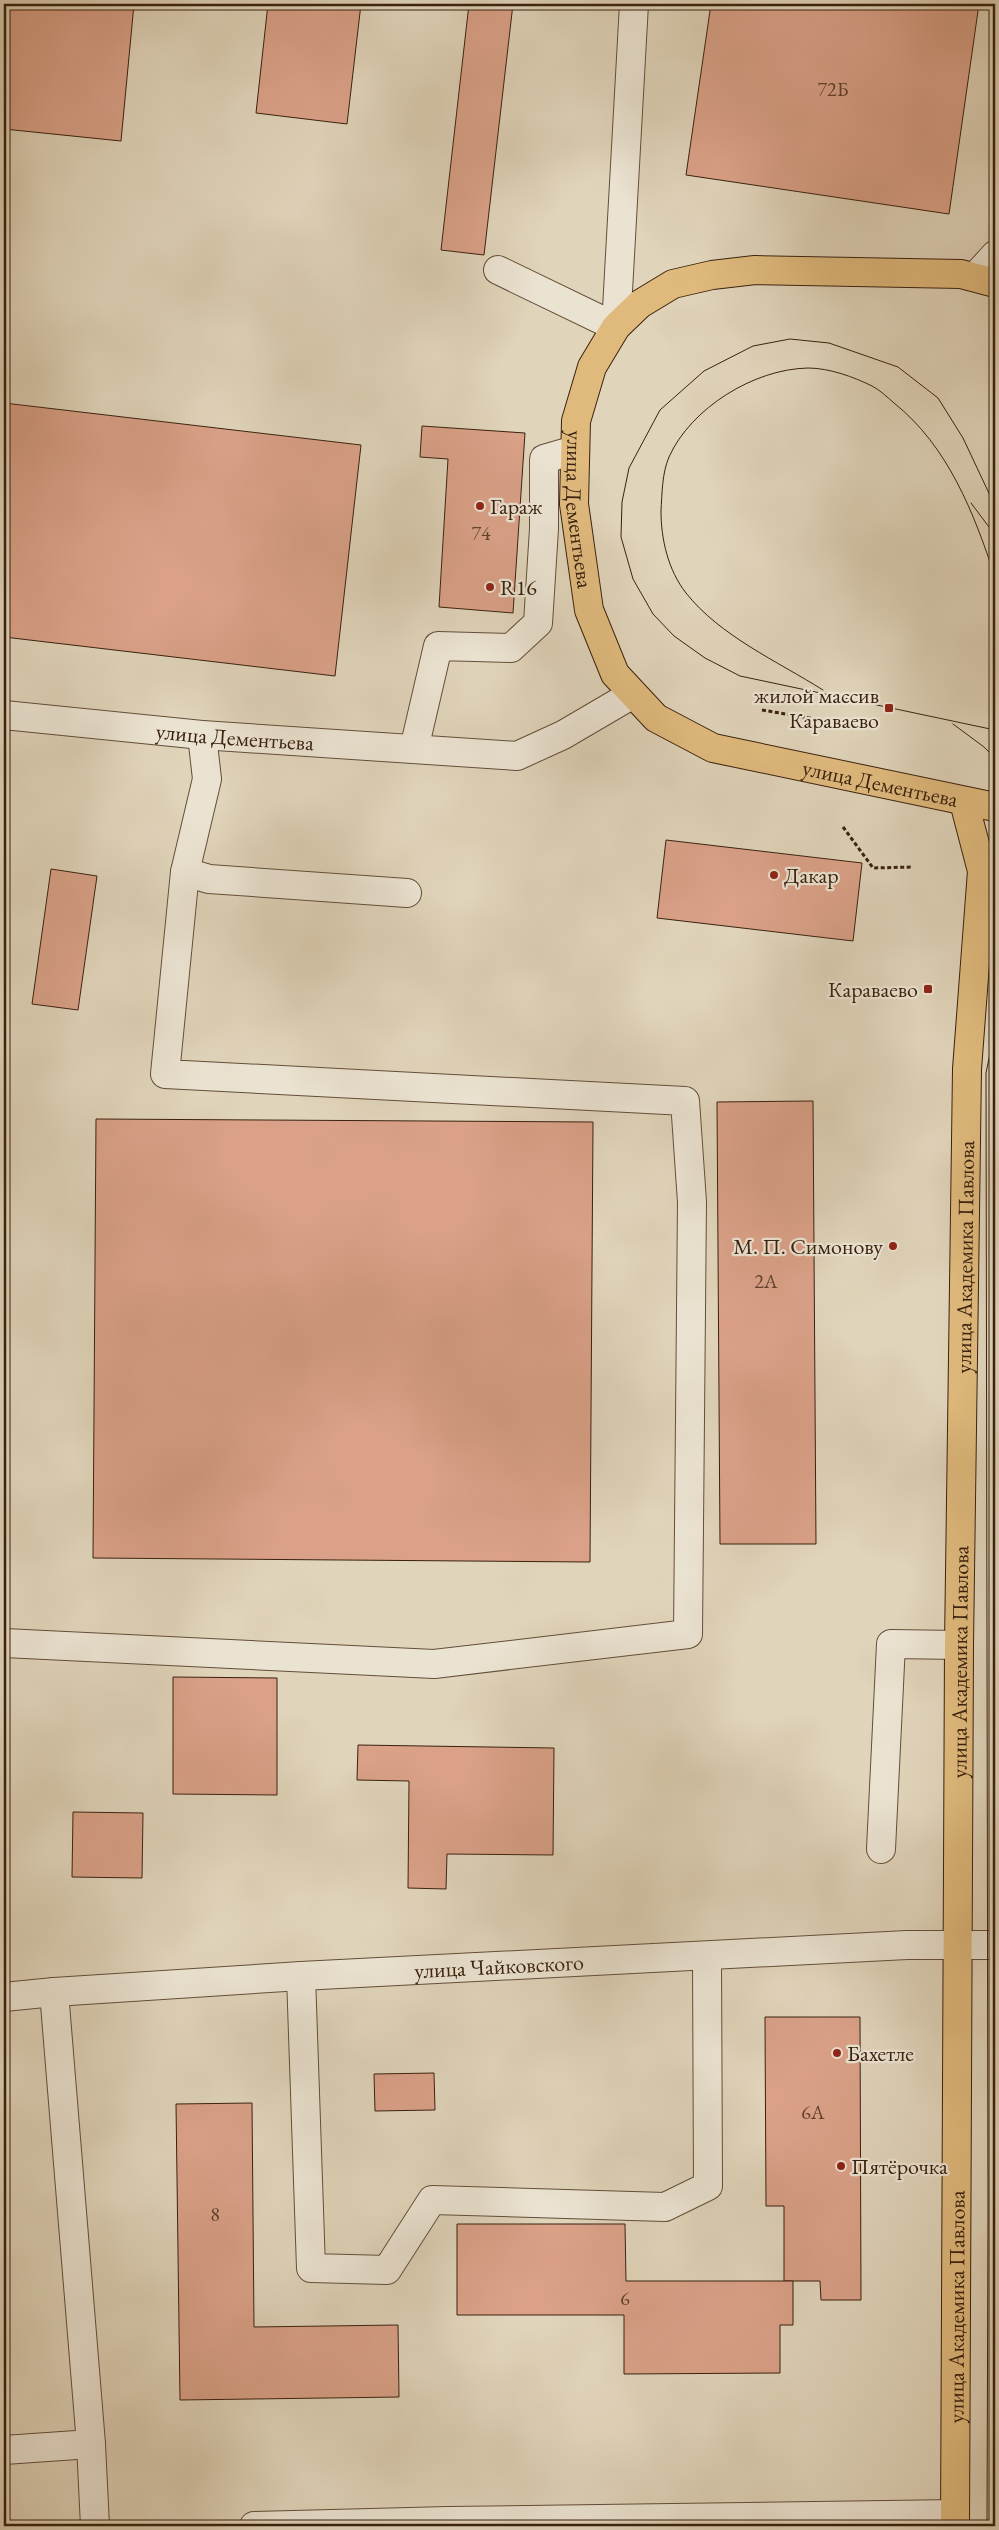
<svg xmlns="http://www.w3.org/2000/svg" width="999" height="2530" font-family="'EB Garamond',serif">
<rect width="100%" height="100%" fill="#e0d4ba"/>
<filter id="stains"><feTurbulence type="fractalNoise" baseFrequency=".004" numOctaves="4"/><feColorMatrix values="0 0 0 0 .2 0 0 0 0 .09 0 0 0 0 .02 0 0 0 .5 -.17"/></filter>
<radialGradient id="worn" r=".72"><stop offset=".6" stop-color="#630" stop-opacity="0"/><stop offset="1" stop-color="#630" stop-opacity=".3"/></radialGradient>
<!-- building -->
<g fill="#daa188" stroke="#39210e">
<path d="M4 4H134L121 141 4 129Z"/>
<path d="M268 4H361L347 124 256 113Z"/>
<path d="M469 4H513L484 255 441 250Z"/>
<path d="M711 4H979L949 214 686 175Z"/>
<path d="M4 403 361 445 335 676 4 637Z"/>
<path d="M422 426 525 433 513 613 439 607 448 459 420 457Z"/>
<path d="M666 840 862 863 853 941 657 918Z"/>
<path d="M51 869 97 876 78 1010 32 1004Z"/>
<path d="M813 1101 816 1544H720L717 1102Z"/>
<path d="M96 1119 593 1122 590 1562 93 1558Z"/>
<path d="M173 1677 277 1678V1795L173 1794Z"/>
<path d="M358 1745 554 1748 553 1855 447 1854 446 1889 408 1888 409 1781 357 1780Z"/>
<path d="M73 1812 143 1813 142 1878 72 1877Z"/>
<path d="M765 2017H860L861 2300H821L820 2281H784V2206H766Z"/>
<path d="M434 2073 435 2110 375 2111 374 2074Z"/>
<path d="M252 2103 254 2327 398 2325 399 2397 180 2400 176 2104Z"/>
<path d="M457 2224H625L626 2281H793V2325H780V2373L624 2374V2315H457Z"/>
</g>
<g fill="none" stroke-linecap="round" stroke-linejoin="round">
<defs>
<g id="minor">
<path d="M498 270 616 327 634 4"/>
<path d="M975 277 995 255"/>
<path id="s1" d="M4 715 202 735 517 756 563 735 633 694"/>
<path d="M414 749 438 646 511 648 538 623 544 529V459L575 450"/>
<path d="M185 872 209 879 407 893"/>
<path d="M4 1643 434 1664 688 1634 692 1202 685 1101 165 1074 185 872 207 779 202 735"/>
<path d="M881 1849 891 1644 959 1645"/>
<path d="M301 1976 311 2268 387 2270 432 2200 665 2207 708 2186 707 1957"/>
<path d="M54 1992 91 2444 95 2526"/>
<path id="s2" d="M4 1997 54 1992 301 1976 907 1945H995"/>
<path d="M4 2450 91 2444"/>
<path d="M254 2526 448 2521"/>
<path d="M448 2526V2521L955 2514"/>
</g>
<g id="major">
<path id="s3" d="M995 283 961 274 755 270 712 275 673 284 640 304 616 327 592 367 576 421 574 504 589 610 615 674 656 718 713 748 995 807"/>
<path id="s4" d="M955 2526 959 1645 967 1069 982 871 964 802"/>
</g>
</defs>
<!-- minor casing -->
<use href="#minor" stroke="#634e39" stroke-width="30"/>
<!-- major casing -->
<use href="#major" stroke="#39210e" stroke-width="30"/>
<!-- path -->
<g stroke="#39210e" stroke-width="3" stroke-dasharray="4 2.5" stroke-linecap="butt">
<path d="M762 710 857 726"/>
<path d="M843 827 873 868 912 867"/>
</g>
<!-- minor -->
<use href="#minor" stroke="#ebe3d2" stroke-width="28"/>
<!-- major -->
<use href="#major" stroke="#e0ba7d" stroke-width="28"/>
<!-- tram -->
<g stroke="#39210e" stroke-width="1">
<path d="M971 503 995 535"/>
<path d="M995 506 963 438 938 398 898 367 829 343 790 339 753 346 704 371 660 410 629 468 622 502 621 537 633 579 653 614 674 636 705 658 740 676 995 730"/>
<path d="M823 690C777 661 720 636 686 593 668 570 661 539 661 511 662 494 662 473 669 457 691 408 754 369 808 368 829 368 854 377 872 386 880 390 887 397 894 403 948 446 974 513 995 577"/>
<path d="M953 724 984 747 995 758"/>
<path d="M987 2526 988 2213 986 1073 995 1029"/>
</g>
</g>
<!-- markers -->
<g fill="#8f2418" stroke="#ebe3d2" stroke-width="2">
<circle cx="480" cy="506" r="5"/>
<circle cx="490" cy="587" r="5"/>
<rect x="884" y="703" width="10" height="10" rx="2.5"/>
<circle cx="774" cy="875" r="5"/>
<rect x="923" y="984" width="10" height="10" rx="2.5"/>
<circle cx="893" cy="1246" r="5"/>
<circle cx="837" cy="2053" r="5"/>
<circle cx="841" cy="2166" r="5"/>
</g>
<g text-anchor="middle" stroke-width="4.5" stroke-linejoin="round" paint-order="stroke">
<!-- number labels -->
<g font-size="20" fill="#61412c">
<text x="833" y="96">72Б</text>
<text x="481" y="540">74</text>
<text x="766" y="1288">2А</text>
<text x="813" y="2119">6А</text>
<text x="215" y="2221">8</text>
<text x="625" y="2305">6</text>
</g>
<!-- poi labels -->
<g font-size="22" fill="#39210e" stroke="#ebe3d2" text-anchor="start">
<text x="490" y="514">Гараж</text>
<text x="500" y="595">R16</text>
<text x="879" y="703" text-anchor="end">жилой массив<tspan x="879" dy="25">Караваево</tspan></text>
<text x="784" y="883">Дакар</text>
<text x="918" y="997" text-anchor="end">Караваево</text>
<text x="883" y="1254" text-anchor="end">М. П. Симонову</text>
<text x="847" y="2061">Бахетле</text>
<text x="851" y="2174">Пятёрочка</text>
</g>
<!-- street labels -->
<g font-size="22" fill="#39210e" stroke="#ebe3d2">
<text dy="8" stroke="none"><textPath href="#s3" startOffset="588">улица Дементьева</textPath></text>
<text dy="8" stroke="none"><textPath href="#s1" startOffset="232">улица Дементьева</textPath></text>
<text dy="8" stroke="none"><textPath href="#s3" startOffset="1054">улица Дементьева</textPath></text>
<text dy="8" stroke="none"><textPath href="#s4" startOffset="1269">улица Академика Павлова</textPath></text>
<text dy="8" stroke="none"><textPath href="#s4" startOffset="864">улица Академика Павлова</textPath></text>
<text dy="8" stroke="none"><textPath href="#s2" startOffset="496">улица Чайковского</textPath></text>
<text dy="8" stroke="none"><textPath href="#s4" startOffset="219">улица Академика Павлова</textPath></text>
</g>
</g>
<!-- margin -->
<rect width="999" height="2530" fill="none" stroke="#e0d4ba" stroke-width="20"/>
<rect x="5" y="5" width="989" height="2520" fill="none" stroke="#39210e" stroke-width="2.5"/>
<rect x="10" y="10" width="979" height="2510" fill="none" stroke="#39210e"/>
<rect width="100%" height="100%" filter="url(#stains)"/>
<rect width="100%" height="100%" fill="url(#worn)"/>
</svg>
